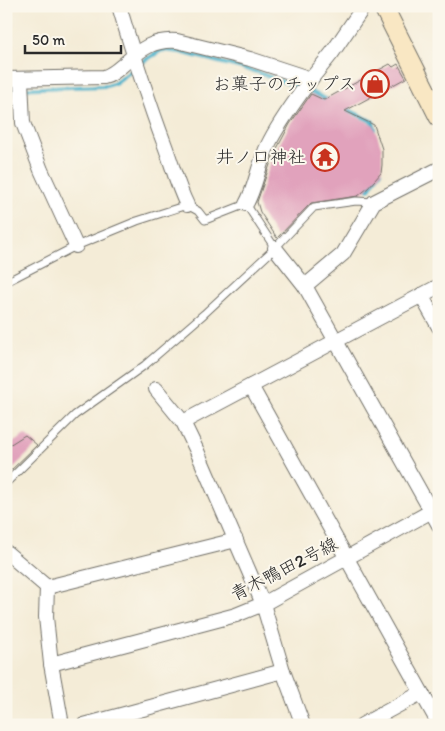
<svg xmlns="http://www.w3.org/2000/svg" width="445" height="731" font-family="Itim,'Klee One',sans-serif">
<rect width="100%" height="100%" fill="#fbf7ec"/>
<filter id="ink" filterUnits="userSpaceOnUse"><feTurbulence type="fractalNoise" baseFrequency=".02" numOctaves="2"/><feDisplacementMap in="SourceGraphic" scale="10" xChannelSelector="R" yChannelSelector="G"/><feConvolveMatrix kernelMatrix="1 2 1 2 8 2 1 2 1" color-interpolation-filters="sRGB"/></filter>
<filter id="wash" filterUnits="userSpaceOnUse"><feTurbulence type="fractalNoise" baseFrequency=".0096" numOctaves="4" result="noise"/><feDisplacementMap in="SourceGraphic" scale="20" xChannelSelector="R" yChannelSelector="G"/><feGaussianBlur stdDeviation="1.12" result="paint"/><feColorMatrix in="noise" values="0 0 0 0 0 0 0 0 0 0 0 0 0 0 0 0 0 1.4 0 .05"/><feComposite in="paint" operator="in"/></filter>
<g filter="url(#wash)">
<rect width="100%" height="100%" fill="#f4ecd7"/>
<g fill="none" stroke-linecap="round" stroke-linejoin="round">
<!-- stream -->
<g stroke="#4cb2cb" stroke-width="4">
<path d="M139 64 162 50 180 52 257 72 300 88"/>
<path d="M6 89 107 86 115 83 134 69"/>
<path d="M307 90 330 101"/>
<path d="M345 108 373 122 375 129"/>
<path d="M369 189 380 172"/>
</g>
</g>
<g id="blocks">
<!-- building -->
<g fill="#e1a2bc">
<path d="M390 64 393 67 398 64 406 78 345 111 374 125 382 149V165L381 173 368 188 358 196 311 203 277 238 260 212 257 202 273 156 290 124 311 94 324 100Z"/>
<path d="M25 435 37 445 6 475V447Z"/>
</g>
</g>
</g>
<g filter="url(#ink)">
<use href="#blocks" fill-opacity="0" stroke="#716f67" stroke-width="1"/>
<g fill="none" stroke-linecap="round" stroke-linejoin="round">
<defs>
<g id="lane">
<path d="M6 282 76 246 137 221 187 205 198 211 205 220 246 204 275 248"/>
<path d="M6 483 75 415 145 365 204 314 275 248 314 207 356 201 374 202"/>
</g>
<g id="street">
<path d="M119 6C133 53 147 98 164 143 172 164 177 185 187 205"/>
<path d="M6 79 104 77C112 75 117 70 124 64 141 49 154 39 177 41L250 59 311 79 332 53 364 6"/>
<path d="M21 80 23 123 41 170 76 246"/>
<path d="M246 204C256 187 258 165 268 145 279 122 296 100 311 79"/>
<path d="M275 248 305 286 439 525"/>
<path d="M305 286 343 254 374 202 439 169"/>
<path d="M421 295 439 327"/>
<path d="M251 386 439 724"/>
<path d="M156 389 183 422 197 451 263 604 283 671 303 725"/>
<path d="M183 422 439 286"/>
<path d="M6 552 47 587"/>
<path d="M47 587 236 540"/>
<path d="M47 587 46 617 51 664 62 725"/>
<path d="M51 664 236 615 263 604 439 507"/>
<path d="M84 725 283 671"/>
<path d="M362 725 421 693"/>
</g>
<path id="secondary" d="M383 6 439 117"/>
</defs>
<!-- lane casing -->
<use href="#lane" stroke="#716f67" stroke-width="9"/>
<!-- street casing -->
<use href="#street" stroke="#716f67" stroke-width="16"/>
<!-- secondary casing -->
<use href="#secondary" stroke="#716f67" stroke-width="21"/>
<!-- lane -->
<use href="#lane" stroke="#fff" stroke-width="7"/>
<!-- street -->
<use href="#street" stroke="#fff" stroke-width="14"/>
<!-- secondary -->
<use href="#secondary" stroke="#f9e7c3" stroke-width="19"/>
</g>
</g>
<!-- icons -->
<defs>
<symbol id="shop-ring" viewBox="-11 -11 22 22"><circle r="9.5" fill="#fbf7ec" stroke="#c8321e" stroke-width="1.5"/><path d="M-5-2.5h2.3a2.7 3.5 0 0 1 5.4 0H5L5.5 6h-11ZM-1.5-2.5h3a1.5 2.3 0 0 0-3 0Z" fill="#c8321e"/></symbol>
<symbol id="temple-ring" viewBox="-11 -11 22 22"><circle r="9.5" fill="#fbf7ec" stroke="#c8321e" stroke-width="1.5"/><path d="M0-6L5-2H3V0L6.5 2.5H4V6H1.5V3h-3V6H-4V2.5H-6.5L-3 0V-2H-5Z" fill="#c8321e"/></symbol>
</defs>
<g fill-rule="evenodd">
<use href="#shop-ring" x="359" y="68" width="32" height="32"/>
<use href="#temple-ring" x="309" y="141" width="32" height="32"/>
</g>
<g text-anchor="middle" stroke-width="4" stroke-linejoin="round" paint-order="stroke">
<!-- poi labels -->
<g font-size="18" fill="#2b2b2b" stroke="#fbf7ec" text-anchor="end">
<text x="356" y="90">お菓子のチップス</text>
<text x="306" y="163">井ノ口神社</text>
</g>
<!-- street labels -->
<g font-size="18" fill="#2b2b2b" stroke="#fbf7ec">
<text transform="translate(284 569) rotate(-27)" y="6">青木鴨田2号線</text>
</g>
</g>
<!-- margin -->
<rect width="445" height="731" fill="none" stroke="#fbf7ec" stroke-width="25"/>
<!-- scale -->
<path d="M25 45v8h96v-8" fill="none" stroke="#2b2b2b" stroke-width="2.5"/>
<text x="32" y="45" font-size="15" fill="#2b2b2b" stroke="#fbf7ec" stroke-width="4" paint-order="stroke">50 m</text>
</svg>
